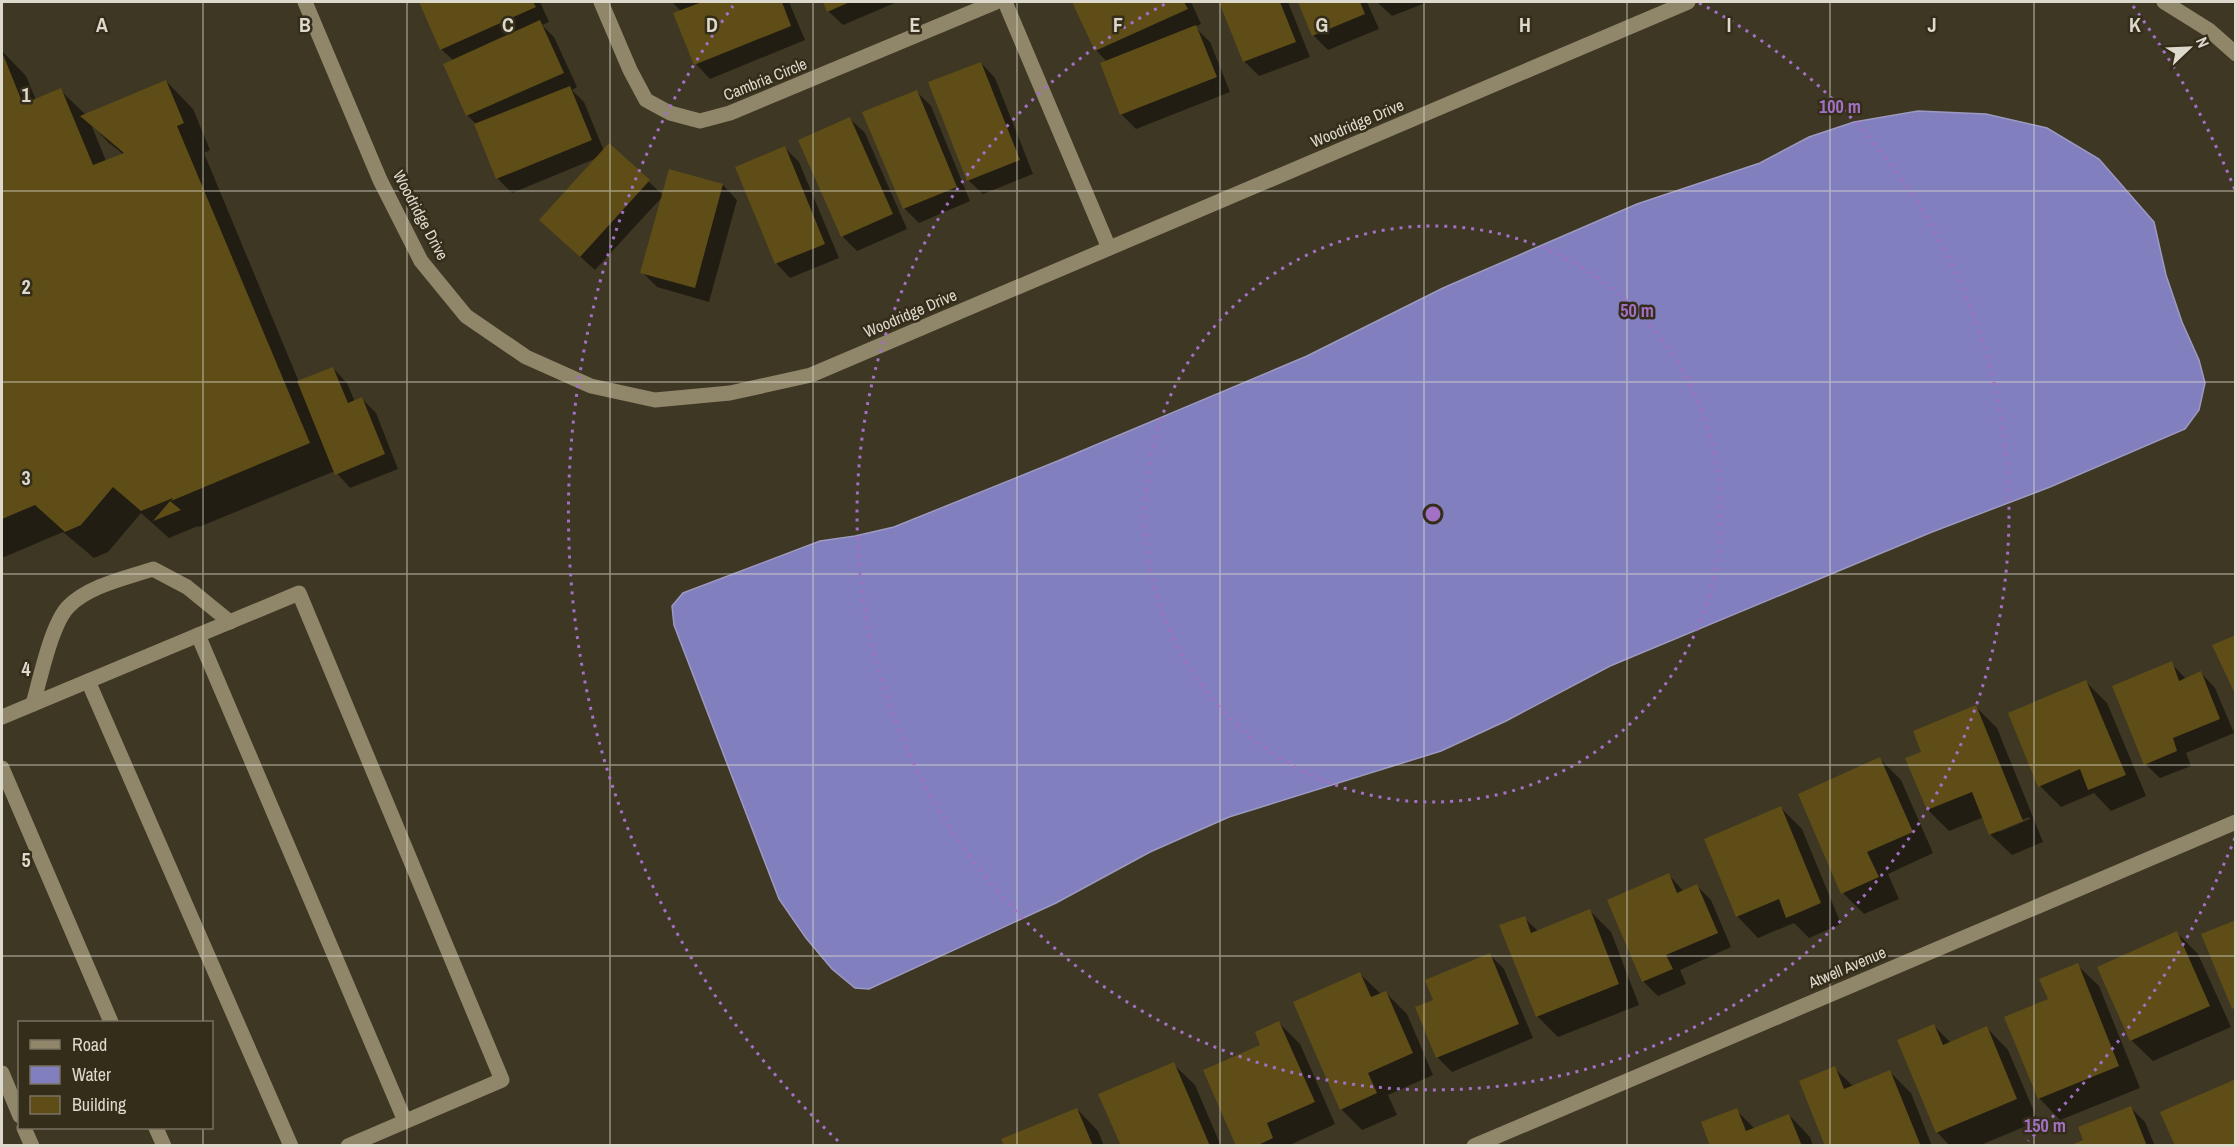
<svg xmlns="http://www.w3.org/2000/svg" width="2237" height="1147" font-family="'Archivo Narrow',sans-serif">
<rect width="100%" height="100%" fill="#3e3724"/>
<!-- water -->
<path fill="#817fbd" stroke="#9d9ac2" stroke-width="1.5" d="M1918 111 1986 114 2047 128 2099 159 2154 222 2166 275 2182 322 2199 360 2205 383 2199 410 2185 429 2050 487 1932 532 1610 666 1506 721 1441 751 1229 817 1150 852 1056 903 869 989 855 988 832 969 806 938 779 899 674 625 672 606 683 593 820 541 855 536 894 527 1060 460 1307 356 1443 288 1637 204 1760 163 1809 137 1854 122Z"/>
<!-- shadow -->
<g fill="#0007" fill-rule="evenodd">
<path d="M421 2H540L549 22 542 25 554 37 577 87 572 90 584 102 604 151 609 145 663 195 723 185 737 200 709 302 657 287 642 272 663 196 595 270 555 234 597 158 512 193 497 178 477 125 468 116 445 65 454 61 441 49Z"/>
<path d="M672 2H789L805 40 710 79 696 64 682 12Z"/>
<path d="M824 2H897L843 25 828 11Z"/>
<path d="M1074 2H1191L1201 24 1195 27 1210 42 1230 92 1136 129 1121 114 1107 62 1096 50Z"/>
<path d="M1221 2H1288L1310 57 1259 76 1244 61Z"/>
<path d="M1300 2H1367L1379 29 1328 50 1314 36Z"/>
<path d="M1377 2H1428L1392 16Z"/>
<path d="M2 51 26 76 36 100 60 90 86 115 166 81 193 109 210 150 204 153 299 382 333 368 347 383 355 402 362 399 376 413 398 469 350 488 335 471 199 527 198 526 169 538 141 513 108 552 94 558 63 532 2 558ZM91 124 109 143 123 154 106 161Z"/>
<path d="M981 63 995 78 1033 174 983 194 968 180Z"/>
<path d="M916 91 931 106 970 201 919 223 905 209 864 113Z"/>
<path d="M850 119 865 133 907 229 857 251 842 236Z"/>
<path d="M785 148 799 162 839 258 790 278 776 263Z"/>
<path d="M2171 663 2186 679 2201 673 2215 688 2234 733 2186 753 2191 766 2160 778 2145 764Z"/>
<path d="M2086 682 2107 703 2146 796 2111 811 2094 793 2061 807 2040 786Z"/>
<path d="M1976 707 1997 728 2043 842 2012 855 1990 834 1984 817 1949 831 1928 810 1923 752ZM2029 817 2030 819 1999 832V829Z"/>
<path d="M1880 759 1901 780 1933 853 1888 874 1899 899 1864 914 1843 893Z"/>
<path d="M1781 808 1802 829 1841 924 1809 938 1794 923 1758 938 1737 916Z"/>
<path d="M1669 875 1684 892 1697 886 1711 900 1731 947 1680 970 1686 984 1658 996 1643 981Z"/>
<path d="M1590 911 1611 932 1639 1005 1558 1037 1537 1016 1524 918 1538 931Z"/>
<path d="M2177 933 2198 954 2231 1027 2153 1061 2131 1040Z"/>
<path d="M1489 954 1504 969 1533 1038 1452 1072 1437 1057 1435 1001Z"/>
<path d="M2077 965 2099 986 2140 1088 2060 1120 2039 1098Z"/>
<path d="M1360 974 1381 994 1385 992 1407 1014 1433 1075 1388 1095 1397 1115 1362 1130 1341 1109Z"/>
<path d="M1279 1023 1300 1044 1335 1124 1288 1146H1237Z"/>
<path d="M1934 1026 1951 1043 1987 1028 2008 1050 2038 1121 1978 1146H1950L1937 1132Z"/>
<path d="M1173 1064 1195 1085 1221 1146H1122Z"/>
<path d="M1834 1068 1853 1086 1889 1071 1911 1093 1932 1146H1827Z"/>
<path d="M2131 1108 2145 1122 2155 1146H2072L2085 1141Z"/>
<path d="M1077 1109 1098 1131 1104 1146H1005Z"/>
<path d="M1736 1110 1755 1129 1789 1115 1810 1137 1813 1146H1712Z"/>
</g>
<!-- building -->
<g fill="#5e4d16">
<path d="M419 2H533L536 7 440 50Z"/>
<path d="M702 2H782L791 26 694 65 673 13Z"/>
<path d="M823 2H850L827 12Z"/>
<path d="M1072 2H1184L1188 9 1095 51Z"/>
<path d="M1219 2H1280L1296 42 1243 62Z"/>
<path d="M1298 2H1360L1365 14 1312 36Z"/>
<path d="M540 20 564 73 466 116 443 64Z"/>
<path d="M1196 25 1217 77 1120 115 1100 63Z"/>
<path d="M2 52 23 104 61 88 93 165 124 153 80 116 166 80 184 123 177 126 310 443 171 501 173 498 141 511 113 487 81 525 65 532 35 505 2 519Z"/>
<path d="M981 62 1020 160 967 181 928 82Z"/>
<path d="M570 86 592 140 496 179 474 124Z"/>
<path d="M917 90 957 187 903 209 862 112Z"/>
<path d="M850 117 893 214 841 237 798 140Z"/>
<path d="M609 143 650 180 580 257 539 220Z"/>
<path d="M785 146 825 244 775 264 735 167Z"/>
<path d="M669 169 723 184 695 288 640 273Z"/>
<path d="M333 367 348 403 362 397 385 454 335 475 297 381Z"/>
<path d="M170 501 181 510 153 521Z"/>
<path d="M2236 635V696L2212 645Z"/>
<path d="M2172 661 2179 681 2201 671 2220 719 2173 738 2177 751 2144 765 2112 686Z"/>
<path d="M2086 680 2126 775 2088 790 2080 769 2038 787 2008 713Z"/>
<path d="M1976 705 2023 821 1989 835 1972 792 1927 810 1905 758 1921 752 1913 731Z"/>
<path d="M1880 757 1913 832 1867 852 1879 877 1841 894 1798 794Z"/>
<path d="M1781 806 1821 903 1786 918 1779 899 1736 917 1704 839Z"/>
<path d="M1669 873 1677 893 1697 884 1718 933 1666 955 1673 969 1642 982 1607 900Z"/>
<path d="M1590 909 1619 984 1536 1017 1499 925 1525 916 1531 933Z"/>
<path d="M2236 920V1007L2232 1009 2201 934Z"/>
<path d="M2177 931 2210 1006 2130 1041 2097 967Z"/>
<path d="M1490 953 1519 1024 1436 1058 1415 1007 1433 1000 1425 980Z"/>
<path d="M2078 963 2119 1066 2038 1099 2004 1017 2048 999 2039 979Z"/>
<path d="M1360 972 1371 997 1386 991 1413 1053 1368 1073 1377 1093 1340 1110 1293 1002Z"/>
<path d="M1279 1021 1315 1102 1267 1123 1273 1138 1256 1146H1236L1203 1070 1260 1045 1255 1032Z"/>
<path d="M1934 1024 1943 1045 1987 1026 2017 1099 1936 1133 1897 1040Z"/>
<path d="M1174 1062 1210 1146H1121L1098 1094Z"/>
<path d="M1835 1066 1844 1089 1890 1070 1920 1144 1915 1146H1825L1799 1081Z"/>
<path d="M2236 1079V1146H2175L2160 1112Z"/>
<path d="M2131 1106 2147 1146H2069L2083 1140 2078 1127Z"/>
<path d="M1077 1108 1093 1146H1004L1001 1139Z"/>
<path d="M1737 1108 1746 1131 1789 1114 1802 1146H1710L1701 1122Z"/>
</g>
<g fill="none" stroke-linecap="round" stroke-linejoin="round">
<!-- minor -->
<g stroke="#90866a" stroke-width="15">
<path d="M305 2 380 180 421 261 466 316 526 357 591 386 655 400 730 393 811 375 1688 2"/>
<path d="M601 2 630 70 646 100 670 113 700 121 730 113 996 2"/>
<path d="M1005 2 1109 248"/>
<path d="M2164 2 2209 30 2236 54"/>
<path d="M198 635 405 1121"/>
<path d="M88 681 291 1146"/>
<path d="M33 704C40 680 51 625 68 607 88 586 126 578 153 569L187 587 230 622"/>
<path d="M2 717 299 593 502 1080 348 1146"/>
<path d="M2 768 111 1022"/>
<path d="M2 1073 20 1116"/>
<path d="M24 1128 32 1146"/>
<path d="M156 1128 164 1146"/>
<path d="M1474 1146 2236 822"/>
</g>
</g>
<!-- grid -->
<path fill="none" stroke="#ddd9cd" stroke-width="1.5" stroke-opacity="0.55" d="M203 2V1022M407 2V1146M610 2V1146M813 2V1146M1017 2V1146M1220 2V1146M1424 2V1146M1627 2V1146M1830 2V1146M2034 2V1146M2 191H2236M2 382H2236M2 574H2236M2 765H2236M2 956H2236M203 1128V1146"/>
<!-- distance rings -->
<g fill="none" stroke="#a271c5" stroke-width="3" stroke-dasharray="3 6">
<circle cx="1433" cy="514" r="288"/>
<path d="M1699 3A576 576 0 1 1 1167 3"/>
<path d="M2235 838A865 865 0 0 1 2028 1141M838 1141A865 865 0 0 1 733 6M2133 6A865 865 0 0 1 2235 190"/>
</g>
<g text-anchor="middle" stroke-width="5" stroke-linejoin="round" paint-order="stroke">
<!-- street labels -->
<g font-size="16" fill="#ddd9cd" stroke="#342d1a">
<text transform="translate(765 79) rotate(-22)" y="6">Cambria Circle</text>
<text transform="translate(1357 123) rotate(-23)" y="6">Woodridge Drive</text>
<text transform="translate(421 215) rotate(62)" y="6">Woodridge Drive</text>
<text transform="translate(910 313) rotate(-23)" y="6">Woodridge Drive</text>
<text transform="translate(1847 967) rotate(-23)" y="6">Atwell Avenue</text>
</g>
</g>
<g font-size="20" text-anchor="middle" font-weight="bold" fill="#ddd9cd" stroke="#342d1a" stroke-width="5" stroke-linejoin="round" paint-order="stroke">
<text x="102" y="32">A</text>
<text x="305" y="32">B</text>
<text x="508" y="32">C</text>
<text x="712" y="32">D</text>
<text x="915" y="32">E</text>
<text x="1118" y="32">F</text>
<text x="1322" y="32">G</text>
<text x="1525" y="32">H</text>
<text x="1729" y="32">I</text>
<text x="1932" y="32">J</text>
<text x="2135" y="32">K</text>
<text x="26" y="102">1</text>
<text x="26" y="294">2</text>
<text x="26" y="485">3</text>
<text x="26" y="676">4</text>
<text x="26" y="867">5</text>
</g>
<circle cx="1433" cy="514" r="9" fill="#a271c5" stroke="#342d1a" stroke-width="3"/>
<g font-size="18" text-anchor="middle" font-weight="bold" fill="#a271c5" stroke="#342d1a" stroke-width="5" stroke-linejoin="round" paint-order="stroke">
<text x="1840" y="113">100 m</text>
<text x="1637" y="317">50 m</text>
<text x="2045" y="1132">150 m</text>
</g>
<!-- border -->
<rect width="2237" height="1147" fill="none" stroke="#ddd9cd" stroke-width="6"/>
<!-- legend -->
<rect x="18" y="1021" width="195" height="108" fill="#342d1a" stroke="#787262" stroke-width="1.5"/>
<rect x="30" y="1040" width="30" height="9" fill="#90866a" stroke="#787262" stroke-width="1.5"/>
<text x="72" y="1051" font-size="18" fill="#ddd9cd">Road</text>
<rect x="30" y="1066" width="30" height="18" fill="#817fbd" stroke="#787262" stroke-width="1.5"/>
<text x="72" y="1081" font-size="18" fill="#ddd9cd">Water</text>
<rect x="30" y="1096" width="30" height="18" fill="#5e4d16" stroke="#787262" stroke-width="1.5"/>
<text x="72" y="1111" font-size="18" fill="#ddd9cd">Building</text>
<!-- north arrow -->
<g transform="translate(2189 48) rotate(67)" stroke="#342d1a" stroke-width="4.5" paint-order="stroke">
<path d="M0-4.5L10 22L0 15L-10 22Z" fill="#ddd9cd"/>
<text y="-9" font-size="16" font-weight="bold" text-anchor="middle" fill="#ddd9cd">N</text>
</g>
</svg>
